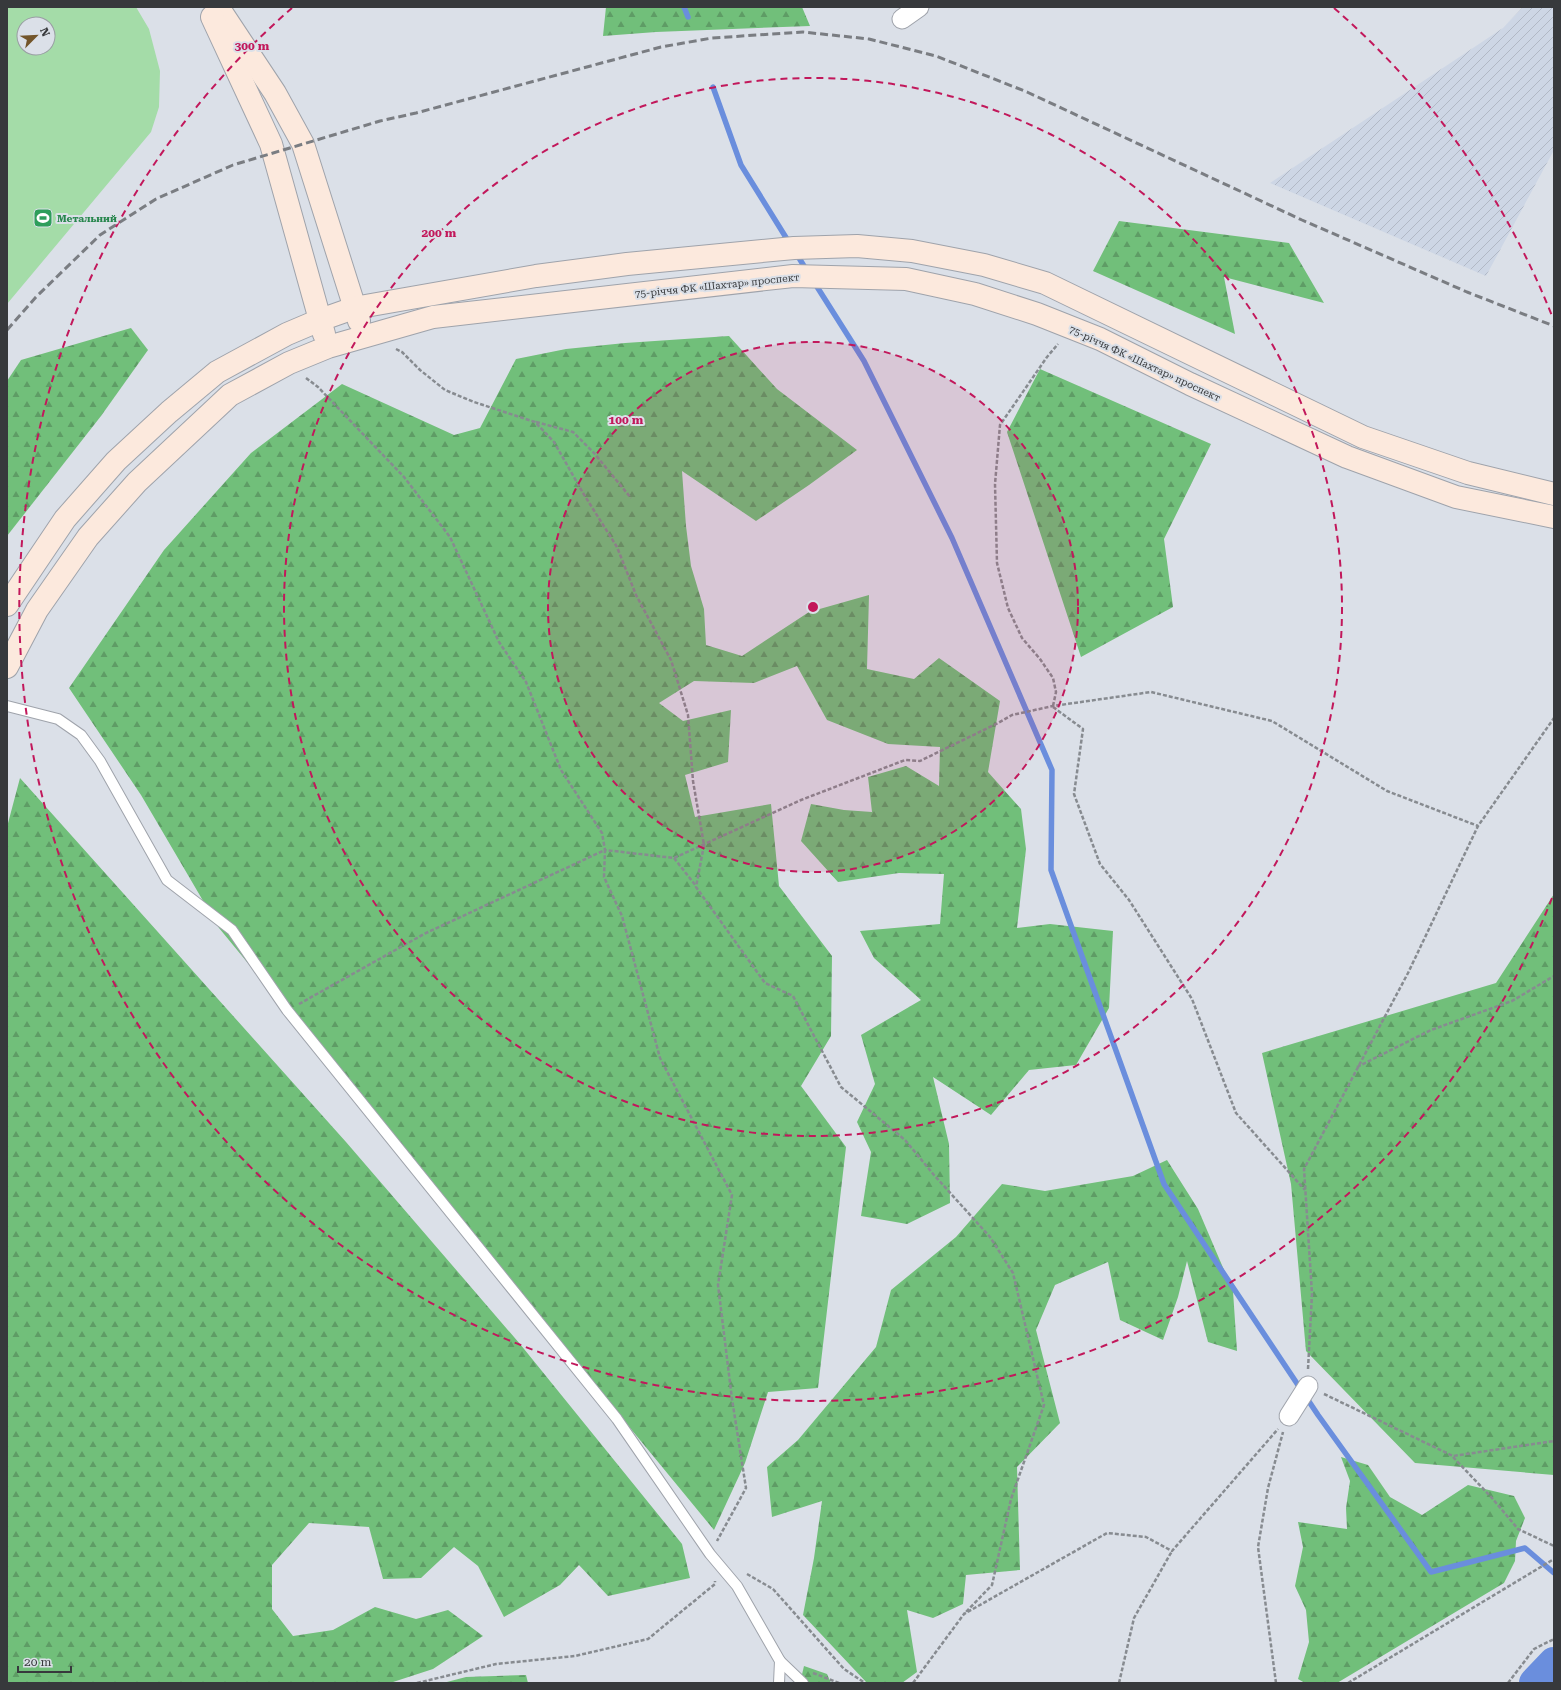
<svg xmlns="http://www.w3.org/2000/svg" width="1561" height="1690" font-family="'Roboto Serif',serif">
<defs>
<pattern id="industrial-furrows" width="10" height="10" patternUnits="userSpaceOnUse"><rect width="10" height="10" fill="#cdd6e5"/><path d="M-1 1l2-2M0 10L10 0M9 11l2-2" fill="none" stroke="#b1b8c5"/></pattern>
<pattern id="forest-firs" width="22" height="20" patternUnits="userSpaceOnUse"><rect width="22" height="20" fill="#71bf7a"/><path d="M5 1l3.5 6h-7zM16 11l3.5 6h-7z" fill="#5e9c65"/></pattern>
</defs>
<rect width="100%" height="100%" fill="#dbe0e8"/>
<!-- industrial -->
<path fill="url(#industrial-furrows)" d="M1523 7H1554V150L1486 276 1270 183 1503 28Z"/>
<!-- forest -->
<g fill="url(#forest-firs)">
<path d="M606 7H802L810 26 656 32 603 36Z"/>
<path d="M1119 221 1289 243 1324 303 1224 277 1235 334 1093 271Z"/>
<path d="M131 328 148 350 101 416 7 536V381L21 360Z"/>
<path d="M729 336 777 389 857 450 809 485 756 521 682 471 686 526 691 566 704 609 706 645 742 656 809 612 869 595 867 669 914 679 939 658 1000 701 988 772 1021 809 1026 849 1017 928 1050 924 1113 931 1109 1008 1076 1065 1029 1070 991 1115 933 1077 949 1144 950 1203 907 1224 861 1216 871 1152 857 1122 875 1084 861 1035 921 1000 874 958 860 931 940 924 944 874 899 873 838 882 801 841 811 804 844 810 872 812 868 777 906 766 939 786 940 747 888 744 827 720 797 666 754 683 694 681 659 703 683 721 731 710 728 762 685 775 695 817 771 804 779 886 832 956 831 1036 801 1086 846 1147 818 1388 768 1392 745 1463 714 1530 219 928 141 795 69 688 164 550 251 453 342 384 454 435 480 428 516 359 566 349 625 343Z"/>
<path d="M1040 369 1211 444 1164 539 1173 607 1081 657 1007 432Z"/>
<path d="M20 778 346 1142 520 1344 682 1544 690 1578 608 1596 579 1565 560 1585 504 1617 478 1566 454 1547 421 1578 383 1579 369 1527 309 1523 272 1565V1609L293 1636 333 1630 375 1607 416 1619 448 1610 483 1636 433 1669 390 1683H7V827Z"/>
<path d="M1554 894V1475L1415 1463 1306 1351 1291 1184 1262 1053 1496 983Z"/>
<path d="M1167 1160 1198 1209 1233 1291 1237 1351 1208 1342 1187 1261 1178 1297 1163 1340 1120 1320 1108 1262 1055 1285 1036 1330 1060 1423 1017 1467 1020 1570 966 1575 963 1604 933 1618 907 1610 917 1672 902 1683H867L803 1615 814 1558 822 1501 772 1517 767 1467 798 1440 876 1347 891 1290 956 1237 1002 1184 1045 1191 1133 1176Z"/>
<path d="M1341 1457 1368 1465 1390 1497 1422 1515 1468 1485 1514 1496 1525 1518 1516 1541 1515 1561 1504 1583 1337 1683H1305L1298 1679 1309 1642 1306 1610 1295 1586 1303 1547 1298 1522 1347 1529 1346 1508 1350 1481Z"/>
<path d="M804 1666 827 1674 831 1683H800Z"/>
<path d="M526 1675 528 1683H443L466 1677Z"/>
</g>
<!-- pitch -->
<path fill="#a4dca8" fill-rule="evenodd" d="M7 7H136L149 29 160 71 159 107 151 132 7 304ZM24 24H48V48H24Z"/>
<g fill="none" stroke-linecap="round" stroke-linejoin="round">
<!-- stream -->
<g stroke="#6a8edd" stroke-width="5.5">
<path d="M684 7 688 17"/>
<path d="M713 87 741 165 790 244"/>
<path d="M796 253 807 271"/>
<path d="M814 282 864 361 952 538 1052 770 1051 870 1164 1184 1318 1415 1431 1572 1525 1548 1554 1573"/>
</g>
<!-- river -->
<path stroke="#6a8edd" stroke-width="32" d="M1535 1683 1554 1663"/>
<defs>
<g id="service">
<path d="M7 706 58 719 81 735 100 761 167 880 232 930 287 1010 617 1419 710 1554 737 1586 780 1661 779 1683"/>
<path d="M780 1661 803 1683"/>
</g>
<g id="minor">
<path d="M902 19 919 7"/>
<path d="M1289 1416 1308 1386"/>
</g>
<g id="secondary">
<path d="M218 7 275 93 303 144 359 321"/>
<path d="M212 17 271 144 324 334"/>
<path d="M7 605 65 519 116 461 169 412 217 372 287 334 320 320 354 308 536 276 627 264 794 248 857 246 912 251 984 265 1045 283 1363 437 1468 473 1554 494"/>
<path d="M7 667 37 610 88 537 137 482 230 395 289 363 328 347 433 317 793 276 906 279 975 294 1037 314 1100 339 1190 384 1347 457 1456 497 1554 517"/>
</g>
</defs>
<!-- service casing -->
<use href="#service" stroke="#9fa3ab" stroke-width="12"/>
<!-- minor casing -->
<use href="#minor" stroke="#9fa3ab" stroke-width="21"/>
<!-- secondary casing -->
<use href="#secondary" stroke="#9fa3ab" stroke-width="24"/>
<!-- path -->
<g stroke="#878b90" stroke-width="2.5" stroke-dasharray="4 2" stroke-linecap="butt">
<path d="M396 349 402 352 420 370 445 390 474 402 535 422 554 442 583 493 617 547 636 595 671 660 688 715 693 781 704 845 696 887 765 983 793 996 841 1087 905 1140 934 1175 990 1237 1013 1273 1044 1405 1011 1499 992 1585 964 1614"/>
<path d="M306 378 318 387 404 477 450 537 499 642 526 682 561 770 602 833 605 850 674 858 801 800 905 760 920 761 998 723 1012 715 1053 706 1151 692 1272 721 1387 791 1478 826"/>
<path d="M536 422 573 432 594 453 631 498"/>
<path d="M1053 706 1056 692 1053 678 1040 659 1022 638 1008 608 997 563 995 484 1000 425 1047 357 1058 344"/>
<path d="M1053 707 1083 729 1074 794 1100 864 1129 900 1192 999 1236 1113 1305 1190"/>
<path d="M674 858 696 886"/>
<path d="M299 1004 424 934 605 850 604 877 622 916 660 1058 732 1195 718 1285 732 1399 746 1488 717 1541"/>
<path d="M1357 1067 1431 1030 1512 1001 1554 976"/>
<path d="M1308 1369 1312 1294 1304 1169 1408 973 1478 826 1554 718"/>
<path d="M1324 1394 1453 1456 1554 1441"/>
<path d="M1453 1457 1492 1498 1518 1529 1554 1546"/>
<path d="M747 1574 773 1589 844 1669 865 1683"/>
<path d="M813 1673 839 1683"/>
<path d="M417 1683 496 1664 575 1656 648 1639 715 1584V1581"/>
<path d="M913 1683 964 1614 1107 1533 1146 1537 1172 1551 1278 1429"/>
<path d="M1119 1683 1134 1618 1172 1551"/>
<path d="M1276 1683 1258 1547 1268 1488 1283 1432"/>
<path d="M1348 1683 1554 1559"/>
<path d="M1508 1683 1534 1649 1554 1639"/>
</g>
<!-- service -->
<use href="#service" stroke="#fff" stroke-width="10"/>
<!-- minor -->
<use href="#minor" stroke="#fff" stroke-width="19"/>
<!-- secondary -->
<use href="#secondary" stroke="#fce9dd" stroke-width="22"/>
<!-- rail -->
<path stroke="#7a7d82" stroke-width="3" stroke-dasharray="8 4" stroke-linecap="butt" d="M7 330 36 297 100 235 156 199 233 165 380 121 416 113 661 47 712 38 803 32 869 39 936 56 1027 92 1302 220 1467 292 1554 326"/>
</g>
<!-- distance rings -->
<circle cx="813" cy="607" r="265" fill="#c2185b" fill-opacity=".12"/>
<g fill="none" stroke="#c2185b" stroke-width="2" stroke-dasharray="7 5">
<circle cx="813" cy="607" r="265"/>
<circle cx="813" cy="607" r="529"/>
<path d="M1552 898A794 794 0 1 1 292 8M1334 8A794 794 0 0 1 1552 316"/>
</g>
<!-- icons -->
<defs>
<symbol id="stadium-square" viewBox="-11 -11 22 22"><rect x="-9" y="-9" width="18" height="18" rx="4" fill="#2e9e5b" stroke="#dbe0e8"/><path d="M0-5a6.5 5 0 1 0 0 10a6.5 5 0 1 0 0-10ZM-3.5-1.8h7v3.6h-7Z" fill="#fff"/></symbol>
</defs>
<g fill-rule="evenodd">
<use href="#stadium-square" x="32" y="207" width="22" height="22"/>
</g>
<g text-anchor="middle" stroke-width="4" stroke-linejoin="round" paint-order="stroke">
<!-- leisure labels -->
<g font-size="10" font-weight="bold" fill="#27864d" stroke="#dbe0e8" text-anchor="start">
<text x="57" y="222">Метальний</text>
</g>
<!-- street labels -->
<g font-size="10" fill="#37393c" stroke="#dbe0e8">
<text transform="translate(717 285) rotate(-6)" y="4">75-річчя ФК «Шахтар» проспект</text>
<text transform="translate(1145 363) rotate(25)" y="4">75-річчя ФК «Шахтар» проспект</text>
</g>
</g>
<circle cx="813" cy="607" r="6" fill="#c2185b" stroke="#dbe0e8" stroke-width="2"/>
<g font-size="12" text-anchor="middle" font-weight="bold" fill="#c2185b" stroke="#dbe0e8" stroke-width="4" stroke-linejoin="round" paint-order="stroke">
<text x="252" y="50">300 m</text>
<text x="439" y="237">200 m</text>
<text x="626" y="424">100 m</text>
</g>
<!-- border -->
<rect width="1561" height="1690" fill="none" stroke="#37393c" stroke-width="16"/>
<!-- north arrow -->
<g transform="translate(36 36) rotate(66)"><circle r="19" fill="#dbe0e8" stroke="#999da3"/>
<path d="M0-3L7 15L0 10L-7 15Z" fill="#73552a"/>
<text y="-6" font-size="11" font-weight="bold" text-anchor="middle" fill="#37393c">N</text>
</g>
<!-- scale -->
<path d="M18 1666v6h53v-6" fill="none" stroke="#37393c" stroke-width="2"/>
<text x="24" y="1666" font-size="12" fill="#37393c" stroke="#dbe0e8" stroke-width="3" paint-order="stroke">20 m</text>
</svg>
